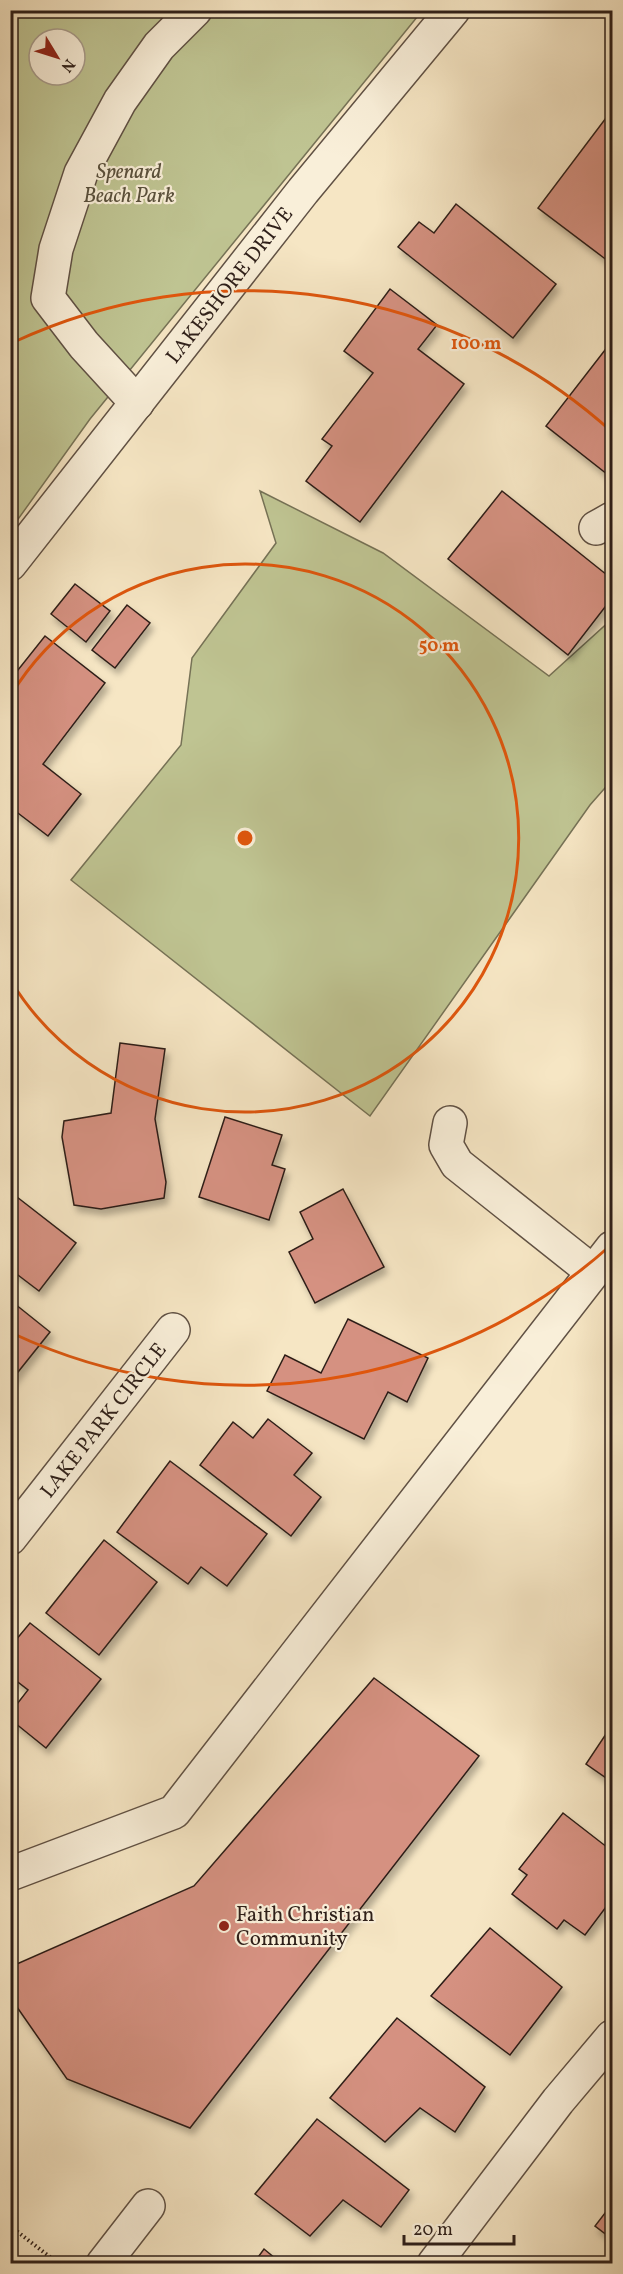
<svg xmlns="http://www.w3.org/2000/svg" width="623" height="2274" font-family="Vollkorn,serif">
<defs>
<filter id="shadow"><feDropShadow dx="3.5" dy="6" stdDeviation="3" flood-color="#0004"/></filter>
</defs>
<rect width="100%" height="100%" fill="#f6e6c4"/>
<filter id="stains"><feTurbulence type="fractalNoise" baseFrequency=".00333" numOctaves="4"/><feColorMatrix values="0 0 0 0 .2 0 0 0 0 .09 0 0 0 0 .02 0 0 0 .5 -.17"/></filter>
<radialGradient id="worn" r=".72"><stop offset=".6" stop-color="#630" stop-opacity="0"/><stop offset="1" stop-color="#630" stop-opacity=".3"/></radialGradient>
<!-- green -->
<g fill="#bfc492" stroke="#767256" stroke-width="1.5" fill-rule="evenodd">
<path d="M11 11H422L90 419 11 529ZM39 39H75V75H39Z"/>
<path d="M260 491 383 553 549 676 612 619V780L590 805 370 1116 71 880 181 745 192 658 276 543Z"/>
</g>
<!-- building -->
<g fill="#d59181" stroke="#2e1f19" stroke-width="1.5" filter="url(#shadow)">
<path d="M612 110V255L608 261 538 208Z"/>
<path d="M456 204 556 284 513 338 398 247 419 222 434 233Z"/>
<path d="M390 289 437 325 418 349 464 384 360 522 306 481 332 446 322 439 373 373 344 351Z"/>
<path d="M612 341V478L546 426Z"/>
<path d="M502 491 612 579V598L568 655 448 559Z"/>
<path d="M75 584 110 611 86 642 51 614Z"/>
<path d="M127 605 150 623 115 668 92 650Z"/>
<path d="M45 636 105 683 43 764 81 794 48 836 10 807V680Z"/>
<path d="M120 1043 165 1049 155 1119 166 1182 164 1198 101 1209 74 1205 62 1137 64 1121 111 1113Z"/>
<path d="M225 1117 282 1135 272 1165 285 1169 269 1220 199 1197Z"/>
<path d="M343 1189 384 1267 315 1303 289 1252 313 1239 300 1212Z"/>
<path d="M17 1197 76 1243 39 1291 10 1269V1206Z"/>
<path d="M10 1300 50 1332 10 1382Z"/>
<path d="M348 1319 428 1358 407 1402 388 1392 364 1439 267 1391 285 1355 321 1373Z"/>
<path d="M268 1419 312 1453 294 1475 321 1497 291 1536 200 1465 233 1422 253 1438Z"/>
<path d="M170 1461 267 1534 227 1586 201 1567 188 1584 117 1532Z"/>
<path d="M104 1540 157 1582 99 1655 46 1613Z"/>
<path d="M30 1623 101 1679 46 1748 10 1719V1713L28 1690 10 1676V1647Z"/>
<path d="M374 1678 479 1756 190 2128 67 2079 10 1997V1967L194 1886Z"/>
<path d="M612 1725V1782L586 1764Z"/>
<path d="M563 1813 612 1851V1899L585 1935 564 1920 557 1929 512 1894 527 1875 519 1869Z"/>
<path d="M490 1928 562 1987 510 2055 431 1996Z"/>
<path d="M397 2018 485 2087 455 2132 420 2108 385 2142 330 2098Z"/>
<path d="M317 2119 409 2190 381 2227 343 2200 310 2236 255 2194Z"/>
<path d="M612 2204V2239L595 2226Z"/>
<path d="M264 2249 282 2264H253Z"/>
</g>
<g fill="none" stroke-linecap="round" stroke-linejoin="round">
<defs>
<g id="minor">
<path d="M137 403 84 345 48 298 56 249 81 173 120 101 159 46 195 10"/>
<path d="M596 528 612 519"/>
<path d="M10 564 303 191 453 10"/>
<path d="M450 1123 446 1145 457 1164 593 1272"/>
<path d="M10 1538 173 1330"/>
<path d="M10 1874 174 1812 612 1248"/>
<path d="M103 2264 148 2206"/>
<path d="M434 2264 558 2101 612 2037"/>
</g>
</defs>
<!-- minor casing -->
<use href="#minor" stroke="#605144" stroke-width="36"/>
<!-- path -->
<path stroke="#2e1f19" stroke-width="4" stroke-dasharray="1.5 3" stroke-linecap="butt" d="M10 2226 59 2264"/>
<!-- minor -->
<use href="#minor" stroke="#f9efd9" stroke-width="33"/>
</g>
<!-- distance rings -->
<g fill="none" stroke="#df560d" stroke-width="3">
<path d="M11 695A274 274 0 1 1 11 981"/>
<path d="M611 1245A547 547 0 0 1 14 1334M14 342A547 547 0 0 1 611 431"/>
</g>
<!-- markers -->
<circle fill="#8f2418" stroke="#f9efd9" stroke-width="2" cx="224" cy="1926" r="6"/>
<g text-anchor="middle" stroke-width="4.5" stroke-linejoin="round" paint-order="stroke">
<!-- park labels -->
<g font-size="21" font-style="italic" fill="#5a513d" stroke="#f9efd9">
<text x="129" y="178">Spenard<tspan x="129" dy="24">Beach Park</tspan></text>
</g>
<!-- street labels -->
<g font-size="21" fill="#2e1f19" stroke="#f9efd9">
<text transform="translate(229 285) rotate(-52)" y="7">LAKESHORE DRIVE</text>
<text transform="translate(103 1420) rotate(-52)" y="7">LAKE PARK CIRCLE</text>
</g>
<!-- poi labels -->
<g font-size="21" fill="#2e1f19" stroke="#f9efd9" text-anchor="start">
<text x="236" y="1921">Faith Christian<tspan x="236" dy="24">Community</tspan></text>
</g>
</g>
<circle cx="245" cy="838" r="9" fill="#df560d" stroke="#f9efd9" stroke-width="3"/>
<g font-size="18" text-anchor="middle" font-weight="bold" fill="#df560d" stroke="#f9efd9" stroke-width="4.5" stroke-linejoin="round" paint-order="stroke">
<text x="476" y="349">100 m</text>
<text x="439" y="651">50 m</text>
</g>
<!-- margin -->
<rect width="623" height="2274" fill="none" stroke="#f6e6c4" stroke-width="36"/>
<rect x="12" y="12" width="599" height="2250" fill="none" stroke="#2e1f19" stroke-width="3"/>
<rect x="18" y="18" width="587" height="2238" fill="none" stroke="#2e1f19" stroke-width="1.5"/>
<!-- north arrow -->
<g transform="translate(57 57) rotate(128)"><circle r="28" fill="#f9efd9" stroke="#a89c8c" stroke-width="1.5"/>
<path d="M0-4.5L10 22L0 15L-10 22Z" fill="#8f2418"/>
<text y="-9" font-size="16" font-weight="bold" text-anchor="middle" fill="#2e1f19">N</text>
</g>
<!-- scale -->
<path d="M404 2235v9h110v-9" fill="none" stroke="#2e1f19" stroke-width="3"/>
<text x="413" y="2235" font-size="18" fill="#2e1f19" stroke="#f9efd9" stroke-width="4.5" paint-order="stroke">20 m</text>
<rect width="100%" height="100%" filter="url(#stains)"/>
<rect width="100%" height="100%" fill="url(#worn)"/>
</svg>
